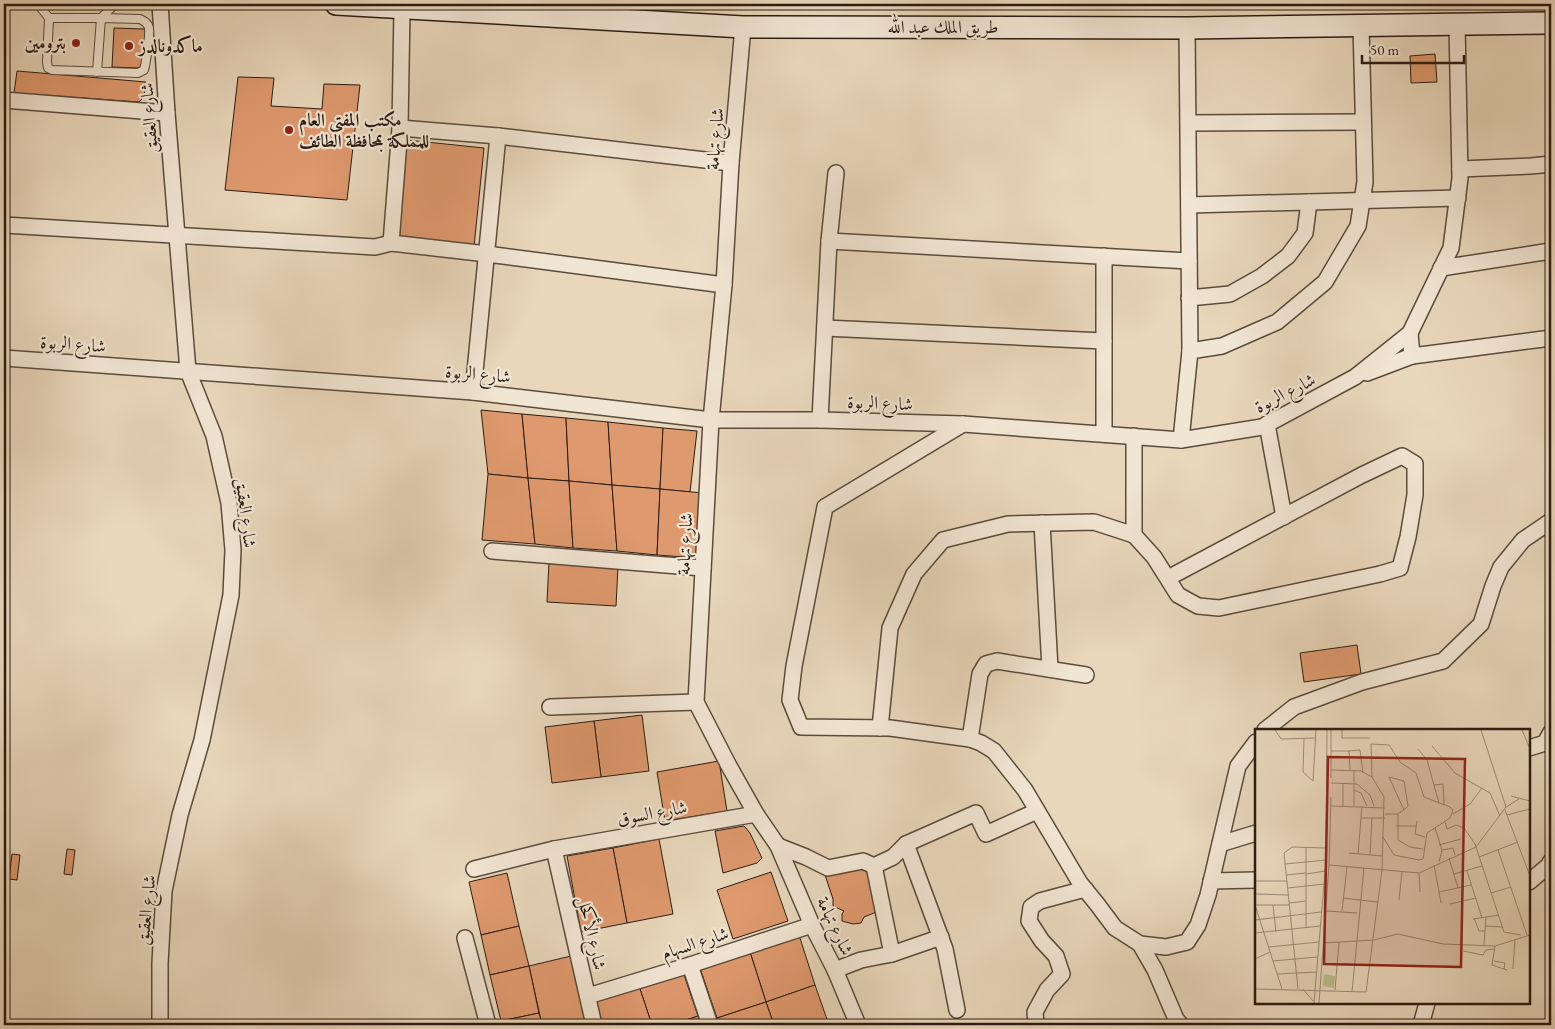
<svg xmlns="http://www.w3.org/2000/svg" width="1555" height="1029" font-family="'EB Garamond',Amiri,serif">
<rect width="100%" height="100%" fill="#e9d7bb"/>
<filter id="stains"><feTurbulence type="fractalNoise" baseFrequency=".004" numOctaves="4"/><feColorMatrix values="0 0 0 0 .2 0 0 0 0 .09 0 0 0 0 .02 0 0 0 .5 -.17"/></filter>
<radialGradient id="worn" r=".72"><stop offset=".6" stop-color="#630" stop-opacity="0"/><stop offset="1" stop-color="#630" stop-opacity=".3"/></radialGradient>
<!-- building -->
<g fill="#df996e" stroke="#2b1c13">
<path d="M114 28 145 29 144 64 138 68 112 67Z"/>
<path d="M1435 54 1437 82 1411 83 1410 56Z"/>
<path d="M17 71 146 82 144 97 139 102 14 93Z"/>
<path d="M238 77 274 78 271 106 322 109 324 84 360 85 347 200 225 190Z"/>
<path d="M407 140 484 148 474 247 397 239Z"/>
<path d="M481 410 522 414 528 478 488 474Z"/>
<path d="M522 414 566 418 569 481 528 478Z"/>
<path d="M566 418 608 422 612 485 569 481Z"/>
<path d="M608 422 663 428 660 489 612 485Z"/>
<path d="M663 428 697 431 690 492 660 489Z"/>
<path d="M488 474 528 478 535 544 482 540Z"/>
<path d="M528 478 569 481 573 548 535 544Z"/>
<path d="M569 481 612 485 617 551 573 548Z"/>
<path d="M612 485 660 489 657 555 617 551Z"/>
<path d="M660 489 703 493 698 558 657 555Z"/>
<path d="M549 562 618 566 616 606 547 602Z"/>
<path d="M1357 645 1361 674 1304 682 1300 653Z"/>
<path d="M642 715 649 771 601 777 594 721Z"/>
<path d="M594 721 601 777 552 783 545 727Z"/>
<path d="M719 761 727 811 665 821 657 772Z"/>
<path d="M744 826 750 833 762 858 757 863 723 873 715 831Z"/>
<path d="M659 839 673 914 627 923 613 848Z"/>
<path d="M613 848 627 923 581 932 567 856Z"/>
<path d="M67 849 75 850 72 875 64 874Z"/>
<path d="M12 854 20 855 17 880 9 879Z"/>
<path d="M862 869 871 870 879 911 864 917 861 923 853 924 842 921V914L844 911 833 906V899L825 875Z"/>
<path d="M771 872 788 921 733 939 717 890Z"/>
<path d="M507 873 519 926 481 935 469 882Z"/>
<path d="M519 926 529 966 490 975 481 935Z"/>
<path d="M799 935 815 985 766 1002 750 952Z"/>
<path d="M750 952 766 1002 717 1018 700 968Z"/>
<path d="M571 956 587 1025H542L529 966Z"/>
<path d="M529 966 539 1013 501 1021 490 975Z"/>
<path d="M683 972 698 1016 672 1025H652L639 986Z"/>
<path d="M815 985 829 1025H774L766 1002Z"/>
<path d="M639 986 652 1025H602L596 1001Z"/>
<path d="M766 1002 774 1025H719L717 1018Z"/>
<path d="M539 1013 542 1025H502L501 1021Z"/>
<path d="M698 1016 701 1025H672Z"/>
</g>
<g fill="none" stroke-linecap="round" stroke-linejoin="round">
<defs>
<g id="lane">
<path d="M38 4 49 18H101L115 4"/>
<path d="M49 18 47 62 48 68 52 70 138 73 144 70C146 63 150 35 149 28 148 23 144 21 140 19L101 18 97 72"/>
</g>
<g id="street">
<path d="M743 27 731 163 724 285 711 420 696 702 729 766 756 814 778 846 812 925 835 970 858 1025"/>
<path d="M4 100 167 113"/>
<path d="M1189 123 1363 122"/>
<path d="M400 128 498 136 731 163"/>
<path d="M1460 169 1531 166 1551 164"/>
<path d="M1189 205 1458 198"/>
<path d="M4 225 375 247 391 243 487 254 724 285"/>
<path d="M829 241 1189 261"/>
<path d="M391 243 400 128 402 8"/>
<path d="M1104 256V434"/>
<path d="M1441 268 1551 251"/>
<path d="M1189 298 1230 294 1262 276 1288 256 1305 233 1309 202"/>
<path d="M825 328 1104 341"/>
<path d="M1410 333 1412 356 1551 338"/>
<path d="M1190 351 1222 346 1277 322 1325 282 1358 226 1365 182 1361 26"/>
<path d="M4 358 473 392 711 420H820L963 424 1181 440 1262 427 1355 377 1410 333 1451 248 1460 178 1457 24"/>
<path d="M1367 373 1412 356"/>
<path d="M473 392 498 136"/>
<path d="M820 420 829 241 836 173"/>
<path d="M963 424 825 507 794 666 790 700 801 727 890 728 970 739 981 743 994 751 1025 790 1080 883 1097 904 1115 928 1140 944 1166 947 1187 942 1198 925 1208 895 1238 766 1256 742"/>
<path d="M1267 424 1284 517"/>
<path d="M1181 440 1190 351 1187 28"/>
<path d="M1042 523 1050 669"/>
<path d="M1134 535 1154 557 1178 595 1198 606 1219 608 1380 574 1400 568 1408 537 1415 495V464L1402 456 1362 475 1168 578"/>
<path d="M492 551 703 568"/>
<path d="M550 707 696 702"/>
<path d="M880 728 890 628 914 574 943 540 1008 524 1094 522 1134 535V436"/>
<path d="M1265 730 1294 707 1362 682 1443 661 1481 624 1493 586 1501 567 1523 540 1551 521"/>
<path d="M970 739 980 674 986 664 997 661 1086 675"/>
<path d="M1529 748 1545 743 1551 732"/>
<path d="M906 844 945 949 957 1010"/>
<path d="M1220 844 1256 833"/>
<path d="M778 846 806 857 828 868 863 861 874 866 893 857 906 844 976 813 986 834 1037 811"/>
<path d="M554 849 594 1025"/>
<path d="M474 869 554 849 756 814"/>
<path d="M1211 881 1256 880"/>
<path d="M1529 882 1548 866 1551 861"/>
<path d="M465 938 488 1025"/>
<path d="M1140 944 1155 970 1176 1019 1181 1025"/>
<path d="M892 954 941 937"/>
<path d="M690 965 710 1025"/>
<path d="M835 970 861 960 892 954 874 866"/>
<path d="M588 996 690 965 812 925"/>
<path d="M160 1025V963L164 891 180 815 202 740 231 595 233 550 229 503 214 436 188 371 167 113 160 4"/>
<path d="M1036 1025 1035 1012 1047 990 1062 974 1056 956 1042 941 1029 921 1031 907 1040 901 1085 889"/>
<path d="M1421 1025 1427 1003"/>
</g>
<path id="secondary" d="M336 4 743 27 1187 28 1551 23"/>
</defs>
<!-- lane casing -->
<use href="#lane" stroke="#5a4b3d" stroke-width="10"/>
<!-- street casing -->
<use href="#street" stroke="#5a4b3d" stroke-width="18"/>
<!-- secondary casing -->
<use href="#secondary" stroke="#2b1c13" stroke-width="24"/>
<!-- lane -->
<use href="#lane" stroke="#f1e5d3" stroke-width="8"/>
<!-- street -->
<use href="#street" stroke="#f1e5d3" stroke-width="15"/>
<!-- secondary -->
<use href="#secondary" stroke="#f1e5d3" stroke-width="21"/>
</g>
<!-- markers -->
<g fill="#8f2418" stroke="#f1e5d3" stroke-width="2">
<circle cx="76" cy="43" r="5"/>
<circle cx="129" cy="46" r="5"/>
<circle cx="289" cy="130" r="5"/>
</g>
<g text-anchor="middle" stroke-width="4.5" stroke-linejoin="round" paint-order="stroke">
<!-- street labels -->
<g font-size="18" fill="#2b1c13" stroke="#f1e5d3">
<text x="943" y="33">طريق الملك عبد الله</text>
<text transform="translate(149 118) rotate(-94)" y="6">شارع العقيق</text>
<text transform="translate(715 139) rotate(-85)" y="6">شارع تهامة</text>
<text transform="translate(73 344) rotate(4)" y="6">شارع الربوة</text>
<text transform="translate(478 374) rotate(5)" y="6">شارع الربوة</text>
<text transform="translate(1285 393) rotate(-27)" y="6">شارع الربوة</text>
<text transform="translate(880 403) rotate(2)" y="6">شارع الربوة</text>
<text transform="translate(246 513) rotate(83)" y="6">شارع العقيق</text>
<text transform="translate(685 544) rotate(-87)" y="6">شارع تهامة</text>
<text transform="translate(652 813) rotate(-10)" y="6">شارع السوق</text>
<text transform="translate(146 910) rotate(-84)" y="6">شارع العقيق</text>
<text transform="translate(835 926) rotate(65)" y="6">شارع تهامة</text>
<text transform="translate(592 933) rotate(77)" y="6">شارع الأكحل</text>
<text transform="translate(695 943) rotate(-18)" y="6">شارع السهام</text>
</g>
<!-- poi labels -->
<g font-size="18" font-weight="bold" fill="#2b1c13" stroke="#f1e5d3" text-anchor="start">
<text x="66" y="49" text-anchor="end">بترومين</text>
<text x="139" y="52">ماكدونالدز</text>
<text x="299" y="126">مكتب المفتي العام<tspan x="299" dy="21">للمملكة بمحافظة الطائف</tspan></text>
</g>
</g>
<!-- overview -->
<g transform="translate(1255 729)">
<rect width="275" height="275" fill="#e9d7bb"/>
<path d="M69 245 80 247 79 259 68 257Z" fill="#bbbd8c"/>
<path fill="none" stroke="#9d8c78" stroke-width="1" d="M20 1 26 10 61 9M87 1V9H115M226 1 251 78M267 1 275 20M49 10 48 43 58 52 61 1M177 17 200 44 235 64 245 87M163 20 172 31 184 74M76 22H94L95 41M94 22 105 21 108 44M99 41V77M117 48 116 15 134 16 145 33 161 44 169 68 195 78 198 82 195 89 172 104 168 130 164 131 139 126 128 108M76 49V1M76 54 102 55 115 66 119 77M179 56 188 55 189 76M99 61 106 64 112 77M256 67 275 72M76 77 130 79M88 77V54M250 81 275 147M130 85H143V111L155 118 168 120M143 85 151 79 153 77 149 52 134 48 149 81M198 85 215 75 227 59M252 86 275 80M106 89H130M162 92 160 105 170 108M190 93 192 100 201 96 209 99 220 115 249 203 266 206M141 97H161M180 99 187 121 184 133M184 116 206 110M51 118V199M187 121 198 119 200 126M243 121 272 206M94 124 127 127M103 125 107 77M115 126 117 89M224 128 263 113M194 129 203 159M30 135 71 131M74 136 164 144 221 118 251 78 264 70M179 136 186 174M212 142 227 189M164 144 165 163M51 145 70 142M199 145 227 137M31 146 51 144M0 152H32M33 159 69 155M184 163 216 156M236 164 256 158M0 165 33 166M88 169 122 173M144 171 147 143M34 174 51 172M195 175 221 169M0 176 27 260M0 176H34M18 176 21 203M71 182 102 184M87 182 92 138M219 189 224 202H230M218 190 244 186M0 191 66 183M230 197 248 198M0 204 65 197M68 214 119 211 143 205 188 215 240 217 275 206M229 216 231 188M240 217 237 236 252 241M14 218 64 213M208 222 228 226 231 221 239 220M0 230 15 223M18 232 62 228M239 232 250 234 249 240M258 240 260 210M22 245 62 243M0 260 111 263 127 141 129 68 117 48 106 42 76 41M43 260 29 124 37 118 71 119M48 260 58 272M80 261 84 213M97 263 109 139M59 274 71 131 72 1M64 274 74 136 76 68"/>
<path fill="#8f2418" fill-opacity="0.15" stroke="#8f2418" stroke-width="2.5" d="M73 28 210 30 206 238 69 235Z"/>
<rect width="275" height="275" fill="none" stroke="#2b1c13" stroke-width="2.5"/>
</g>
<!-- margin -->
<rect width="1555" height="1029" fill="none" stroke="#e9d7bb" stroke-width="20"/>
<rect x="5" y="5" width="1545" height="1019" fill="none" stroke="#2b1c13" stroke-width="2.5"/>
<rect x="10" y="10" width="1535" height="1009" fill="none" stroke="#2b1c13"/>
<!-- scale -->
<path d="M1362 55v8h102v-8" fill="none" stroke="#2b1c13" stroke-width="2.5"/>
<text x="1370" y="55" font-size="15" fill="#2b1c13" stroke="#f1e5d3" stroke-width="4" paint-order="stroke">50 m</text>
<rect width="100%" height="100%" filter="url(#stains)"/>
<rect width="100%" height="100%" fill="url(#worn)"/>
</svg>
